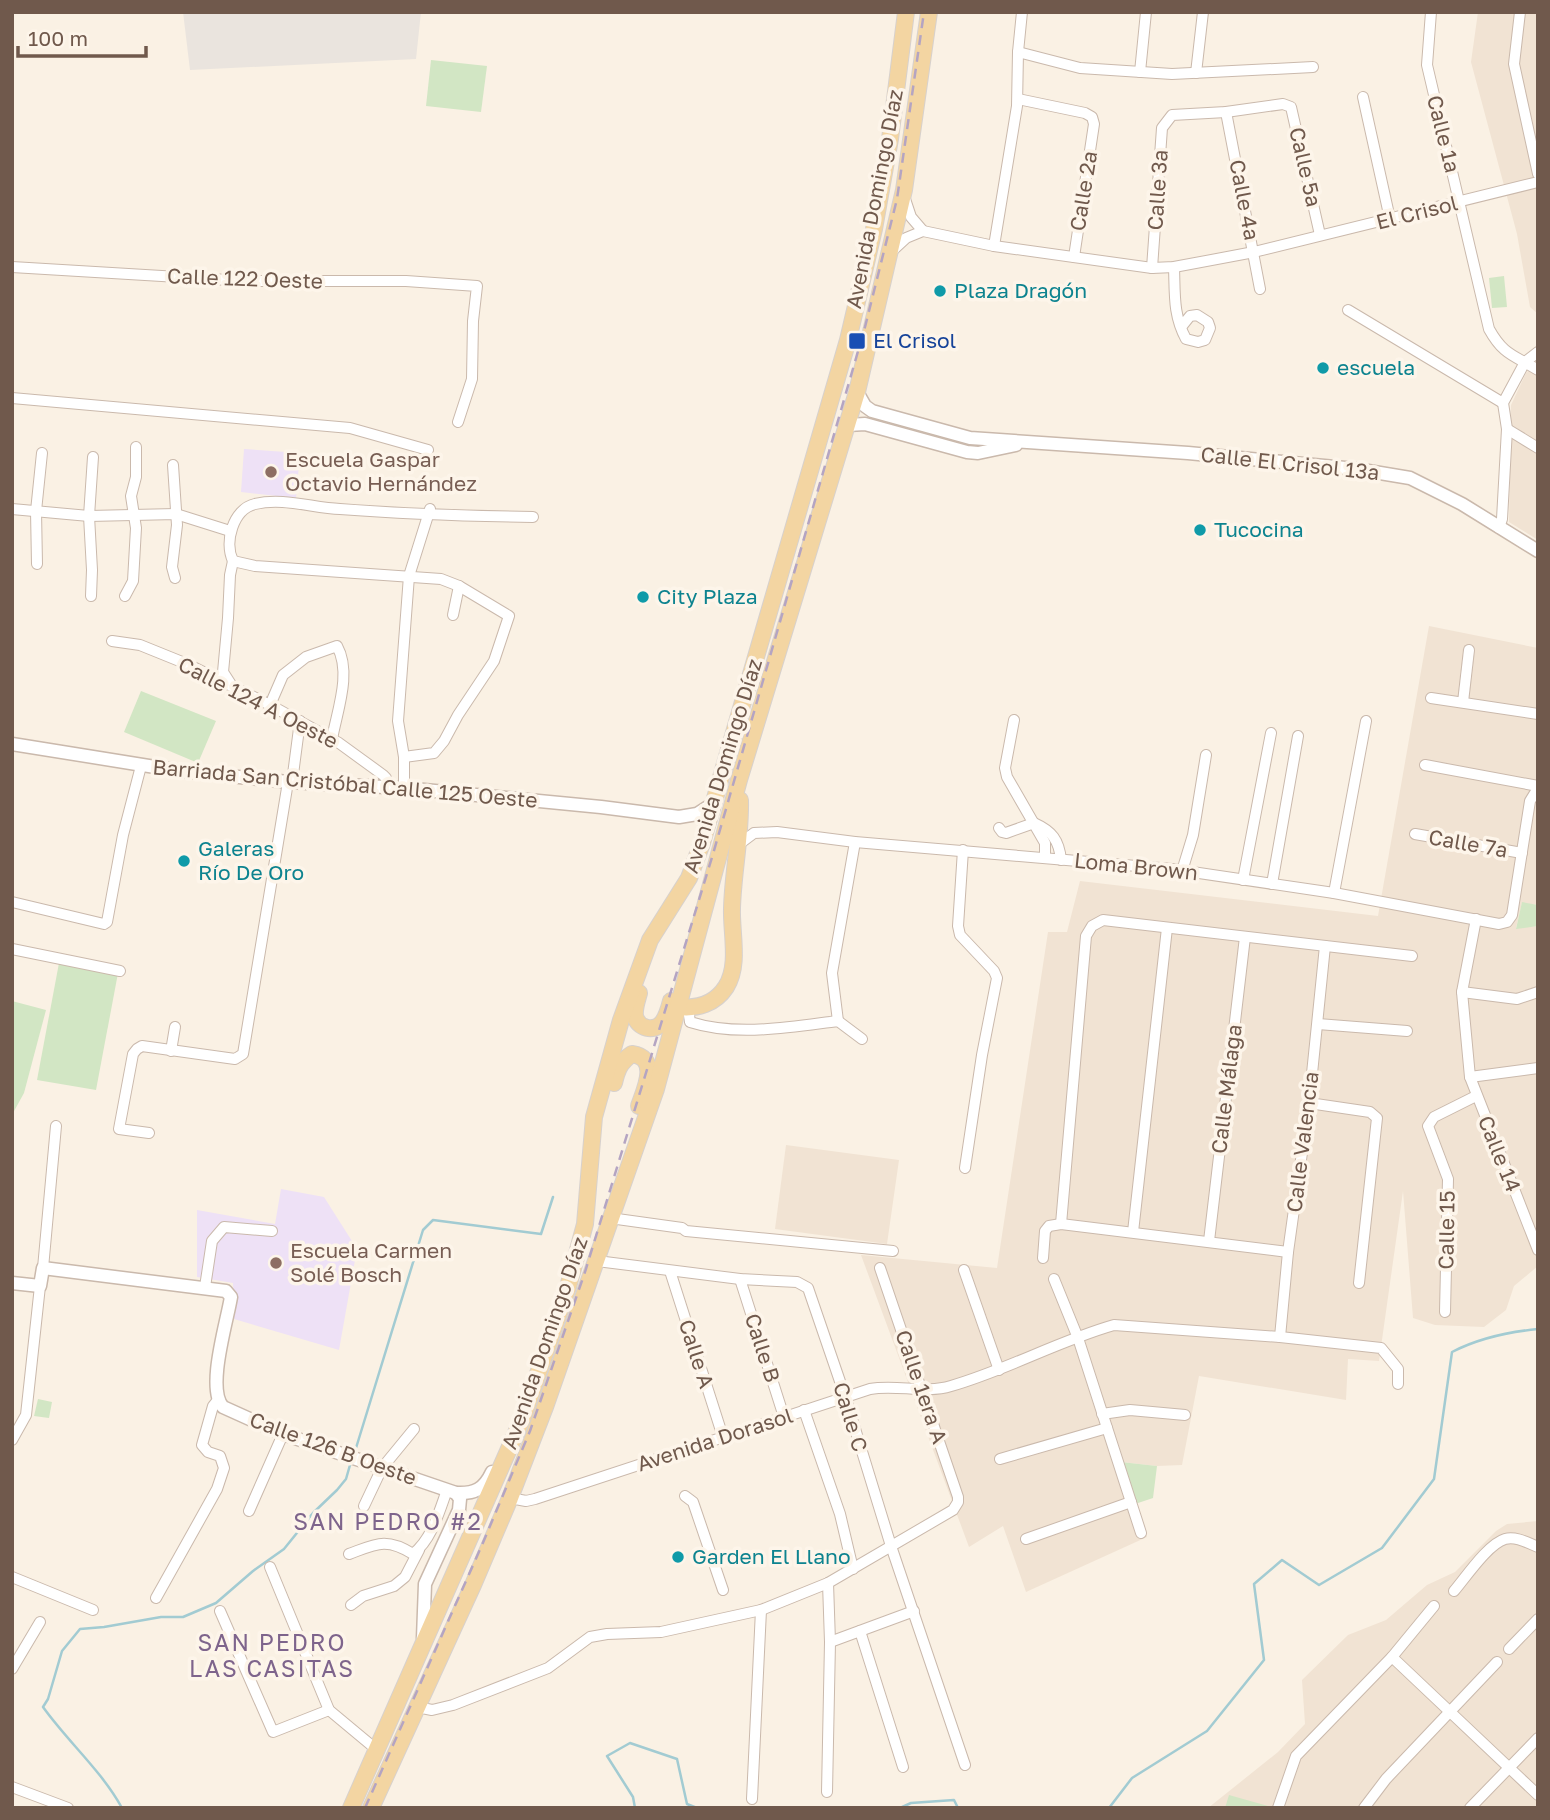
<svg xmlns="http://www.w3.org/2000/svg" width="1550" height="1820" font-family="'Golos Text',sans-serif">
<rect width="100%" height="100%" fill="#faf1e4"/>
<!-- residential -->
<g fill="#f1e3d3">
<path d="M1478 12H1538V314L1530 307 1517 234 1471 62Z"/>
<path d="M1538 361V540L1509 522 1511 405 1526 373Z"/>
<path d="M1429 626 1538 648V905L1522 903 1516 928 1538 926V1266L1514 1286 1506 1310 1484 1327 1435 1325 1413 1318 1403 1191 1379 1361 1348 1359 1346 1400 1199 1376 1182 1465 1157 1466 1121 1462 1147 1537 1026 1592 1003 1526 969 1547 861 1255 997 1268 1048 932H1067L1080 881 1378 916Z"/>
<path d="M786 1145 899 1160 887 1244 775 1229Z"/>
<path d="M1538 1521V1808H1208L1278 1752 1305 1724 1302 1680 1348 1635 1386 1620 1427 1585 1455 1572 1496 1531 1507 1524Z"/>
</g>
<!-- industrial -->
<path fill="#eae4de" d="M183 12H421L416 59 190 70Z"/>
<!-- education -->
<g fill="#eee1f6">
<path d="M244 449 300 453 296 498 241 492Z"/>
<path d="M281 1189 324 1197 357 1249 339 1350 234 1319 233 1283 197 1277V1210L275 1224Z"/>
</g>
<!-- green -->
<g fill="#d2e6c4">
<path d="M431 60 487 66 481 112 426 106Z"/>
<path d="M1504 276 1507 307 1492 308 1489 278Z"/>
<path d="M141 691 216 721 198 763 124 732Z"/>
<path d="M1522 902 1538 905V926L1516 929Z"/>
<path d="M59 963 118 973 96 1090 37 1080Z"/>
<path d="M12 1001 46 1010 24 1093 13 1113Z"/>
<path d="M38 1399 52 1402 49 1418 34 1416Z"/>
<path d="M1121 1462 1157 1466 1153 1498 1135 1504Z"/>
<path d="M1229 1795 1268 1806V1808H1225Z"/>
</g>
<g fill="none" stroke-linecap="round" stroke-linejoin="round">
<!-- stream -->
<g stroke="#a2cbd2" stroke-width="2.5">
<path d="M356 1448 423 1230 433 1220 541 1234 553 1197"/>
<path d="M122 1808C101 1770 68 1742 43 1707L48 1699 62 1651 80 1629 104 1627 161 1617H183L216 1603 253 1571 284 1549 313 1513 337 1490 346 1479 350 1465"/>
<path d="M635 1808 633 1797 607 1756 630 1743 677 1759 687 1804 697 1808"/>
<path d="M900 1808 911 1803 954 1800 958 1808"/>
<path d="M1109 1808 1132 1778 1207 1731 1264 1660 1254 1584 1282 1560 1319 1585 1382 1548 1434 1479 1452 1352C1479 1338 1507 1332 1538 1329"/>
</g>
<defs>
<g id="minor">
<path d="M1431 12 1427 65 1489 329C1504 356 1514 355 1538 370"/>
<path d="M1520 12 1514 64 1538 174"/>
<path d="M1018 52 1080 68 1172 74 1313 67"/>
<path d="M1140 72 1146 12"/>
<path d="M1196 73 1203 12"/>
<path d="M1363 97 1390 219"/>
<path d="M1018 99 1085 113 1092 117 1094 124 1074 257"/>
<path d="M1226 112 1260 289"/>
<path d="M905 199 911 217 923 231"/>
<path d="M994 246 1017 106 1018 52 1022 12"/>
<path d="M893 250 906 238 923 231 994 246 1152 268 1174 267 1254 252 1538 182"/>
<path d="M12 267 245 281H406L477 286 473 321 472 379 458 422"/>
<path d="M1174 267C1175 294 1173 315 1186 339L1198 342 1205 340 1210 328 1208 322 1197 315 1190 316 1182 326"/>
<path d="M1152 268 1162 128 1172 115 1226 112 1283 104 1291 107 1320 235"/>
<path d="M1348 310 1503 403"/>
<path d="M12 398 350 428 428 450"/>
<path d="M1507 429 1538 448"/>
<path d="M173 465 177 525 172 567 175 578"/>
<path d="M12 509 89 516 176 514 230 531"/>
<path d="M1499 528 1502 519 1507 429 1503 403 1525 362 1538 352"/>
<path d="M233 561 255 566 441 579 459 586 509 616 494 661 458 715 444 741 434 753 404 757"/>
<path d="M233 561C224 542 233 509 255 504 283 497 313 508 340 509 405 514 469 516 533 517"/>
<path d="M37 564 36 511 42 453"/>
<path d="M91 596 92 570 89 516 93 457"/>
<path d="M125 596 133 581 136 528 131 496 136 477V447"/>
<path d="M453 615 459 586"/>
<path d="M112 641 140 645 187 664 270 705 339 743 383 775 386 778 387 787"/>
<path d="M232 686 223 672 228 618 230 575 233 561"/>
<path d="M1431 698 1538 714"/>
<path d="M1463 702 1469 650"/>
<path d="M270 705 283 675 306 657 337 646C352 673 337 711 332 739"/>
<path d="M1014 720 1005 768 1007 777 1045 843V858"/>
<path d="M1425 765 1538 786"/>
<path d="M292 782 300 721"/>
<path d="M404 788V757L398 721 409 576 430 509"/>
<path d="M999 828 1002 832 1006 833 1034 823C1052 831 1059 840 1061 860"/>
<path d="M1415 834 1522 853"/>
<path d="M738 845 754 833 777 832 855 842 1172 869 1334 893 1499 924 1507 922 1512 915 1530 801 1538 788"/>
<path d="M963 850 958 926 960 935 994 971 997 978 982 1055 965 1168"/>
<path d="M1182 871 1193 835 1206 755"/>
<path d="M1243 880 1271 733"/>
<path d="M1272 884 1298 736"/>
<path d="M1334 893 1366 721"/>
<path d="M12 902 104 924 107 922 123 835 141 766"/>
<path d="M1476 919 1462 992 1470 1077 1538 1250"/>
<path d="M12 949 120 971"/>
<path d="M1462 992 1517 999 1538 992"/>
<path d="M688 1008 690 1022C737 1037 790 1027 838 1021L862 1039"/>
<path d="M838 1021 832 973 855 842"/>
<path d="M1318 1024 1407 1031"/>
<path d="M171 1051 175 1027"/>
<path d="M1470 1077 1538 1068"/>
<path d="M1309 1103 1370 1112 1377 1118 1359 1283"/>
<path d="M149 1133 119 1129 133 1054 137 1049 142 1046 235 1059 243 1054 288 782"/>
<path d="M610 1218 682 1228 686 1231 893 1251"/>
<path d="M1061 1224 1086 936 1092 926 1103 920 1412 956"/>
<path d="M1133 1232 1167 928"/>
<path d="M1209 1241 1245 937"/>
<path d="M1043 1258 1045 1231 1049 1226 1061 1224 1288 1252"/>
<path d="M597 1261 740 1279 797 1282 808 1288 845 1396 891 1546 965 1765"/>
<path d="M43 1268 56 1126"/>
<path d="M964 1270 999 1370"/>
<path d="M670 1271 723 1437"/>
<path d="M740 1279 784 1417"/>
<path d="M1054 1279 1078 1338 1141 1533"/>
<path d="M205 1287 212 1241 224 1227 272 1231"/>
<path d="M1445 1312 1448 1179 1428 1126 1434 1117 1476 1096"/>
<path d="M1280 1337 1288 1252 1309 1103 1325 946"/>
<path d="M804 1410 840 1514 853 1569"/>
<path d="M1102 1414 1130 1410 1185 1415"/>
<path d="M12 1440 26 1415 40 1286"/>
<path d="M1000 1459 1107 1428"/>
<path d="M685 1496 693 1502 723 1590"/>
<path d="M510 1498 526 1501 535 1499 870 1389C896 1384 925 1394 951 1386 1007 1370 1058 1341 1114 1325L1280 1337 1381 1348 1398 1369V1384"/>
<path d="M364 1506 382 1468 414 1429"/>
<path d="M249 1511 283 1434"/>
<path d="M1026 1539 1131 1502"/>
<path d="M349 1554C376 1544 386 1537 413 1554 432 1539 439 1512 447 1490"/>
<path d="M270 1567 329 1710 377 1750"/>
<path d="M12 1577 93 1610"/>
<path d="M1454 1591C1466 1577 1488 1544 1505 1539 1516 1536 1528 1543 1538 1547"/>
<path d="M156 1598 217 1489 224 1468 220 1456 208 1452 202 1445 213 1406 217 1401"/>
<path d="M351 1605 363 1596 394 1586 405 1577 419 1550"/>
<path d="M220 1611 273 1732 329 1710"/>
<path d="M860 1631 903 1767"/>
<path d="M830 1642 914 1611"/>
<path d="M1509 1649 1538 1619"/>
<path d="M1392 1657 1538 1795"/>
<path d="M12 1669 40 1622"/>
<path d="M417 1707 432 1710 453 1705 548 1668 590 1637 607 1634 661 1632 761 1610 828 1583 953 1510 958 1502V1497L880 1268"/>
<path d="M12 1787 68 1808"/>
<path d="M827 1792 830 1642 828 1583"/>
<path d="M752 1799 761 1610"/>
<path d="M1278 1808 1296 1756 1392 1657 1434 1606"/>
<path d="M1364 1808 1386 1779 1497 1662"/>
<path d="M1470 1808 1538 1738"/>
</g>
<g id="tertiary">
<path d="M857 392 865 406 872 411 970 438 1188 453 1356 469 1410 478 1462 504 1538 551"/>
<path d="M848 425 865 424 967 452 978 453 1016 445"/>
<path d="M12 744 180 771 288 782 404 788 601 807 679 817 697 814 714 803"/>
<path d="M12 1283 40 1286 43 1268 226 1291 231 1297C227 1322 206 1389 223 1407L283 1434 456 1493C475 1494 484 1489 492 1472"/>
<path d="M423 1638 425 1584 459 1510 460 1499 456 1493"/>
</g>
<g id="primary">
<path d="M639 993C637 1001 634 1008 635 1016 638 1029 654 1032 662 1023 667 1017 669 1009 671 1001"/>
<path d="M679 1007C697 1009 715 1004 726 987 740 965 731 933 732 908 733 872 741 836 740 800"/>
<path d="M614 1083C617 1070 620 1062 632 1054 660 1058 645 1089 639 1106"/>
<path d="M351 1808 523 1417 568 1287 585 1224 594 1117 621 1020 650 940 689 878 702 843 848 340 874 229 890 139 906 12"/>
<path d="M371 1808 473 1585 510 1498 545 1407 656 1089 739 780 857 392 904 190 929 12"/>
</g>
</defs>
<!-- minor casing -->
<use href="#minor" stroke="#cab9ac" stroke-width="12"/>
<!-- tertiary casing -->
<use href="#tertiary" stroke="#cab9ac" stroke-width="15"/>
<!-- primary casing -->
<use href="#primary" stroke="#d7d1cd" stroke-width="18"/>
<!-- minor -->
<use href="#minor" stroke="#fff" stroke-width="10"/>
<!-- tertiary -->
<use href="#tertiary" stroke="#fff" stroke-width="12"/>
<!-- primary -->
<use href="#primary" stroke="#f3d5a2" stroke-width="16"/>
<!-- rail -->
<path stroke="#b4a4c2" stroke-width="2.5" stroke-dasharray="10 7" stroke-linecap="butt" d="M365 1808 482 1545 530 1431 585 1272 713 854 865 327 897 199 924 12"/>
</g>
<!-- markers -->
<g fill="#0f9aa8" stroke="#fdf5ea" stroke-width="2.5">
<circle cx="940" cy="291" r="7"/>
<circle cx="1323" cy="368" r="7"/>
<circle cx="1200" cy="530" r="7"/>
<circle cx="643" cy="597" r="7"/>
<circle cx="184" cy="861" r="7"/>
<circle cx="678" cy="1557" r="7"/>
</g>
<rect fill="#1a4fb4" stroke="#fdf5ea" stroke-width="2.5" x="848" y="332" width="18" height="18" rx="3.5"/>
<g fill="#8d6e63" stroke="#fdf5ea" stroke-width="2.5">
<circle cx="271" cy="472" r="7"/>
<circle cx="276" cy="1263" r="7"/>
</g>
<g text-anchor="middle" stroke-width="7" stroke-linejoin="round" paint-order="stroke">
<!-- street labels -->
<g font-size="21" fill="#70594c" stroke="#fdf5ea">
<text transform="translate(1443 134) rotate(76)" y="7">Calle 1a</text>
<text transform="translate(1305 167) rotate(77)" y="7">Calle 5a</text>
<text transform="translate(1158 190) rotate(-86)" y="7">Calle 3a</text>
<text transform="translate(1084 191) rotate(-81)" y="7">Calle 2a</text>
<text transform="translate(875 199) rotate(-79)" y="7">Avenida Domingo Díaz</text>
<text transform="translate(1244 200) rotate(79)" y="7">Calle 4a</text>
<text transform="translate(1417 213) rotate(-14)" y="7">El Crisol</text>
<text transform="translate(245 279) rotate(2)" y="7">Calle 122 Oeste</text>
<text transform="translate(1290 464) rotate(6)" y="7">Calle El Crisol 13a</text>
<text transform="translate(258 703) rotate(27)" y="7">Calle 124 A Oeste</text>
<text transform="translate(723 766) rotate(-73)" y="7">Avenida Domingo Díaz</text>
<text transform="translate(345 784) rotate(5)" y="7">Barriada San Cristóbal Calle 125 Oeste</text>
<text transform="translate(1468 844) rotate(10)" y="7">Calle 7a</text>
<text transform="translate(1136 867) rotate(6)" y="7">Loma Brown</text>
<text transform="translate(1227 1089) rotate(-83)" y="7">Calle Málaga</text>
<text transform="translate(1303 1142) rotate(-83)" y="7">Calle Valencia</text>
<text transform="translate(1499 1154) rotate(68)" y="7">Calle 14</text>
<text transform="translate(1447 1230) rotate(-89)" y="7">Calle 15</text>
<text transform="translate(545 1343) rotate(-71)" y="7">Avenida Domingo Díaz</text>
<text transform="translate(762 1348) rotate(72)" y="7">Calle B</text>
<text transform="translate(696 1354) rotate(72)" y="7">Calle A</text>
<text transform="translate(921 1387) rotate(71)" y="7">Calle 1era A</text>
<text transform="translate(850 1417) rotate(73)" y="7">Calle C</text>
<text transform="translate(715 1440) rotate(-18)" y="7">Avenida Dorasol</text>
<text transform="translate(333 1449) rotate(20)" y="7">Calle 126 B Oeste</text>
</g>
<!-- culture labels -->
<g font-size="21" fill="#0d838f" stroke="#fdf5ea" text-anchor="start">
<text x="954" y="298">Plaza Dragón</text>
<text x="1337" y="375">escuela</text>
<text x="1214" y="537">Tucocina</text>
<text x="657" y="604">City Plaza</text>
<text x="198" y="856">Galeras<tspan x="198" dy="24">Río De Oro</tspan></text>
<text x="692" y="1564">Garden El Llano</text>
</g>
<!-- transit labels -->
<g font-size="21" fill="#164399" stroke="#fdf5ea" text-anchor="start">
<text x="873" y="348">El Crisol</text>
</g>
<!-- education labels -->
<g font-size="21" fill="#785e54" stroke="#fdf5ea" text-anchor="start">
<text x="285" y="467">Escuela Gaspar<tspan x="285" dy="24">Octavio Hernández</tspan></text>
<text x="290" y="1258">Escuela Carmen<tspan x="290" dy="24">Solé Bosch</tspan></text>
</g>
<!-- neighbourhood labels -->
<g font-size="23" letter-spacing="2" fill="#7e648c" stroke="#fdf5ea">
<text x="388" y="1530">SAN PEDRO #2</text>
<text x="272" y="1651">SAN PEDRO<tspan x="272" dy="26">LAS CASITAS</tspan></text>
</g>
</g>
<!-- border -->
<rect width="1550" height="1820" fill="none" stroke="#70594c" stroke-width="28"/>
<!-- scale -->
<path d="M18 46v10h128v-10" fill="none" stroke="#70594c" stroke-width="3.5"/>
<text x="28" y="46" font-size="21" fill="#70594c" stroke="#fdf5ea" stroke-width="5" paint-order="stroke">100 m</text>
</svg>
